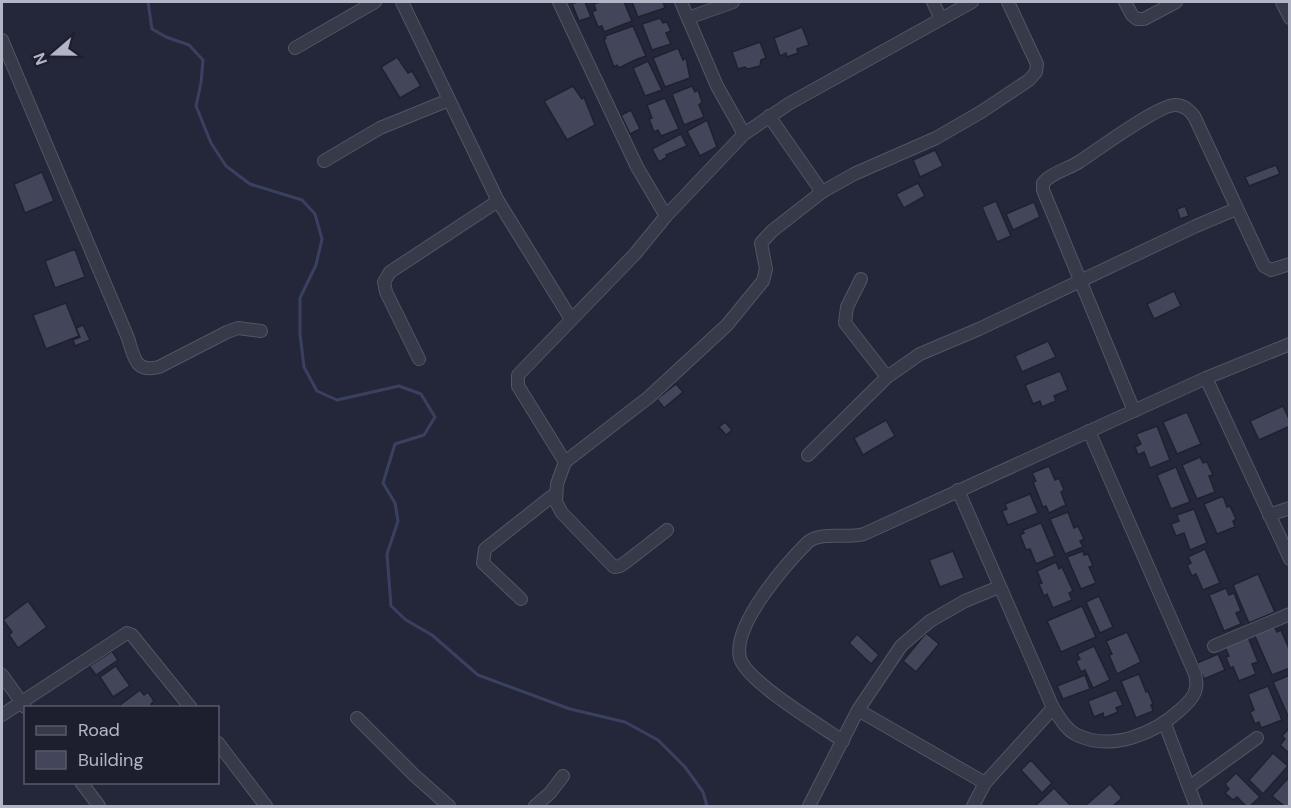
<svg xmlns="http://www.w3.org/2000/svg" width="1291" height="808" font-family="'DM Sans',sans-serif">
<rect width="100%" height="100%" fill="#242739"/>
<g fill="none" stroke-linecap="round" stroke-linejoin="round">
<!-- stream -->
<path stroke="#3a4060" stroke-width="3" d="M148 2 152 29 166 37 189 45 203 60 201 83 196 106 211 143 226 166 250 184 302 200 315 214 322 239 316 265 300 298V334L304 367 317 391 337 400 399 386 421 394 435 417 424 435 395 444 383 483 395 503 398 521 387 554 391 606 406 620 432 635 478 675 570 709 625 722 658 740 685 767 703 792 707 806"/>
</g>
<!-- building -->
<g fill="#43465a" stroke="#1f2130" stroke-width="1.5">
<path d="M577 2H585L591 17 579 21 572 4Z"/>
<path d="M600 2H624L632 21 604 32 602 26 598 27 592 12 596 10 594 4Z"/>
<path d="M632 2H663L665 8 638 17Z"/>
<path d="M660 18 663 23 667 22 671 31 666 33 671 44 652 50 642 24Z"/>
<path d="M633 26 646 56 635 60 619 68 617 65 614 67 604 40 606 38 605 36Z"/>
<path d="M802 27 809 45 797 49 798 53 787 57 786 53 780 56 774 38Z"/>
<path d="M760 42 766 58 761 60 760 66 748 69 745 67 738 69 732 52Z"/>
<path d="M678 48 683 60 686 58 690 78 665 87 653 58Z"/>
<path d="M397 57 408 73 412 71 421 86 400 98 381 67Z"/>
<path d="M648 61 662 90 645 96 633 68Z"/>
<path d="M573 86 582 99 584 97 595 125 567 140 544 101Z"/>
<path d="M692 86 695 92 698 90 702 102 699 105 704 117 684 125 672 94Z"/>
<path d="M665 98 679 129 661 136 658 130 654 132 649 119 652 118 647 105Z"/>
<path d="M631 110 640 129 630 134 621 115Z"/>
<path d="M707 120 717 147 700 156 687 131Z"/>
<path d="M681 134 687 146 666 155 667 157 659 162 652 149Z"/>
<path d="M935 150 943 166 920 177 913 160Z"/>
<path d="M1276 165 1280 174 1249 186 1245 177Z"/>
<path d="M42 172 54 201 25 213 14 184Z"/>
<path d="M918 183 925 196 904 208 896 194Z"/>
<path d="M996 201 1011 236 997 242 982 207Z"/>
<path d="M1034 202 1040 217 1013 230 1006 214Z"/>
<path d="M1185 206 1189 216 1180 219 1177 209Z"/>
<path d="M75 249 85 277 55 288 45 261Z"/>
<path d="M1174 291 1181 306 1154 319 1147 304Z"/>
<path d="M66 303 79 336 46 349 33 315Z"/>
<path d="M83 325 90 340 75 346 73 340 80 337 76 328Z"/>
<path d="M1048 341 1056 357 1022 372 1015 356Z"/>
<path d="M1060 371 1068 390 1054 396 1056 401 1042 407 1040 401 1033 404 1025 385Z"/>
<path d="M676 384 683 392 664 408 657 399Z"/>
<path d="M1283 406 1290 421V426L1259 440 1250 421Z"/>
<path d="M1187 412 1201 444 1177 454 1163 422Z"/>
<path d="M886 420 895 436 863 455 854 438Z"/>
<path d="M725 422 732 430 726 435 719 427Z"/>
<path d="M1157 426 1170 460 1150 468 1144 452 1138 455 1135 447 1141 444 1136 434Z"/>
<path d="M1200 457 1203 463 1207 462 1213 475 1209 476 1215 492 1197 499 1182 465Z"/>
<path d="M1049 466 1055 480 1059 478 1064 490 1061 492 1066 505 1049 513 1046 506 1043 507 1033 482 1036 481 1032 473Z"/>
<path d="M1176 467 1190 502 1171 509 1157 475Z"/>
<path d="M1030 494 1038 513 1008 525 1002 511 1007 509 1005 504Z"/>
<path d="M1223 496 1227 507 1230 506 1236 519 1233 521 1235 527 1217 534 1204 504Z"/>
<path d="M1194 509 1207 543 1190 550 1184 533 1176 536 1171 524 1179 521 1177 515Z"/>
<path d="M1068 512 1074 528 1078 526 1084 539 1080 541 1083 547 1065 554 1050 519Z"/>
<path d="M1041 523 1055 556 1036 564 1030 549 1026 550 1020 535 1024 533 1023 530Z"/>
<path d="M1205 549 1220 583 1203 590 1196 574 1192 576 1187 565 1191 563 1188 557Z"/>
<path d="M953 551 964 578 940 587 929 560Z"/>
<path d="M1083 551 1084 555 1088 554 1093 566 1089 567 1096 583 1081 589 1067 557Z"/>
<path d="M1056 562 1059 569 1062 567 1073 591 1069 593 1072 600 1053 608 1047 594 1044 596 1039 584 1042 583 1037 571Z"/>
<path d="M1258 574 1275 612 1249 623 1233 585Z"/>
<path d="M1226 588 1229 595 1234 593 1241 611 1236 613 1241 624 1224 631 1209 595Z"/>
<path d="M1099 596 1113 627 1100 633 1086 602Z"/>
<path d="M28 601 47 627 18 648 9 635 12 632 3 620Z"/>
<path d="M1082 606 1096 637 1061 652 1047 621Z"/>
<path d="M1274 626 1277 632 1281 630 1290 651V668L1272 675 1254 634Z"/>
<path d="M1127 632 1141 662 1117 674 1109 655 1112 654 1106 641Z"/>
<path d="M926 633 939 644 916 672 903 661Z"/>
<path d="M857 634 879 655 871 664 849 643Z"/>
<path d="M1248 637 1258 662 1252 664 1256 674 1239 681 1233 667 1230 668 1226 657 1229 656 1225 647Z"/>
<path d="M1094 646 1110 680 1093 688 1085 670 1081 672 1076 661 1080 659 1077 654Z"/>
<path d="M112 651 118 660 96 675 89 666Z"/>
<path d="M1218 654 1225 670 1204 679 1197 663Z"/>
<path d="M116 666 130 686 113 697 100 677Z"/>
<path d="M1139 674 1146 692 1148 691 1153 704 1151 705 1153 711 1136 718 1121 681Z"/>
<path d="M1085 675 1090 689 1063 699 1057 686Z"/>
<path d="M1290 675V715L1288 716 1273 682Z"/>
<path d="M1268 686 1282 720 1261 728 1259 722 1255 724 1250 712 1254 710 1248 694Z"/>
<path d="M140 690 144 695 148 692 154 701 151 704 154 708H122L120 705Z"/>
<path d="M1116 690 1123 705 1116 708 1118 712 1104 718 1103 713 1094 717 1088 701Z"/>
<path d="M1290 727V754L1280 745 1285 739 1282 736Z"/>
<path d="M1273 753 1288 766 1263 794 1249 780Z"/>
<path d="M1031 760 1052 783 1042 793 1021 770Z"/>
<path d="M1236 773 1260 797 1250 806H1246L1237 797 1233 800 1225 793 1229 789 1225 784Z"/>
<path d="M1290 776V806H1284L1272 796Z"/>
<path d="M1110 784 1122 798 1113 806H1085Z"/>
<path d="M1054 788 1071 806H1035Z"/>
</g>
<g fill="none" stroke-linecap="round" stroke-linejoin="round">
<defs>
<g id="street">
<path d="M402 2 498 201 571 319"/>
<path d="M559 2 637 167 666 216"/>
<path d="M681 2 717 86 744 134"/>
<path d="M933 2 941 19"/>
<path d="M1125 2 1132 15 1137 19H1144L1176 2"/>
<path d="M1282 2 1290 18"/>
<path d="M688 18 733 2"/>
<path d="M2 40 128 338C134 357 135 373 159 367L227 332 238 328 261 331"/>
<path d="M295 48 375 2"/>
<path d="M769 116 822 192"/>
<path d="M324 161 380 128 449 100"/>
<path d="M861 279 847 307 845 323 887 377"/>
<path d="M419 359 386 292 384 282 390 272 498 201"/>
<path d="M1206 378 1290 559"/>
<path d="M1134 411 1043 190V183C1051 173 1068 169 1079 162 1096 151 1158 105 1175 105 1184 105 1189 110 1194 116L1264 266 1271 270 1290 264"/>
<path d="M808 455 887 377 920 354 979 329 1196 226 1236 209"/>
<path d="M565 462 518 386V375L635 254 666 216 744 134 790 103 972 2"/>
<path d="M958 490 1053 708C1060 718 1066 730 1077 735 1112 752 1155 733 1180 710 1187 704 1195 696 1196 688 1197 683 1196 678 1195 674L1089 431"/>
<path d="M1269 515 1290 508"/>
<path d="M667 530 626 562 620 566 614 567 562 513 556 502 557 484 565 462 649 397 727 325 763 281 766 269 761 243 772 231 822 192 854 174 936 138 981 112 1029 80 1036 72 1037 64 1008 2"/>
<path d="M521 599 483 563 485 549 556 493"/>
<path d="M1214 646 1290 614"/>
<path d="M2 675 25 707"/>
<path d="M858 710 985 783"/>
<path d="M2 715 127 633 132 635 191 708"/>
<path d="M357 718 414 775 449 806"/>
<path d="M1165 724 1196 806"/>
<path d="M843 741C821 726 746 681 740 658 732 625 786 564 808 542 822 531 846 539 864 534L1206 378 1290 344"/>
<path d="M218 743 266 806"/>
<path d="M81 782 99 806"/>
<path d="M1189 787 1257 738"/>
<path d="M535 806 550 793 563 776"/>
<path d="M809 806 858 710 901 646 930 621 965 601 999 587"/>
<path d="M973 806 985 783 1053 708"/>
</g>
</defs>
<!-- street casing -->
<use href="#street" stroke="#525564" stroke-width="14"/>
<!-- street -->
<use href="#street" stroke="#373a49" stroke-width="12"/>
</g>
<!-- border -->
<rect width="1291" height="808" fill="none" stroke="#b2b5c5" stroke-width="6"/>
<!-- legend -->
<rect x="24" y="706" width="195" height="78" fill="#1d1f2e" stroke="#595b6a" stroke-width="1.5"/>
<rect x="36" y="726" width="30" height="9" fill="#373a49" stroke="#595b6a" stroke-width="1.5"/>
<text x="78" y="736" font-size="18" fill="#b2b5c5">Road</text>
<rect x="36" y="751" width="30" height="18" fill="#43465a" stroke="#595b6a" stroke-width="1.5"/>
<text x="78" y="766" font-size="18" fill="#b2b5c5">Building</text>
<!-- north arrow -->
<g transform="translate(54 54) rotate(250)" stroke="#1d1f2e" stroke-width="4.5" paint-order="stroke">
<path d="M0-4.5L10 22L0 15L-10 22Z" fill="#b2b5c5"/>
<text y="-9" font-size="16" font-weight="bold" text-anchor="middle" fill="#b2b5c5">N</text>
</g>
</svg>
